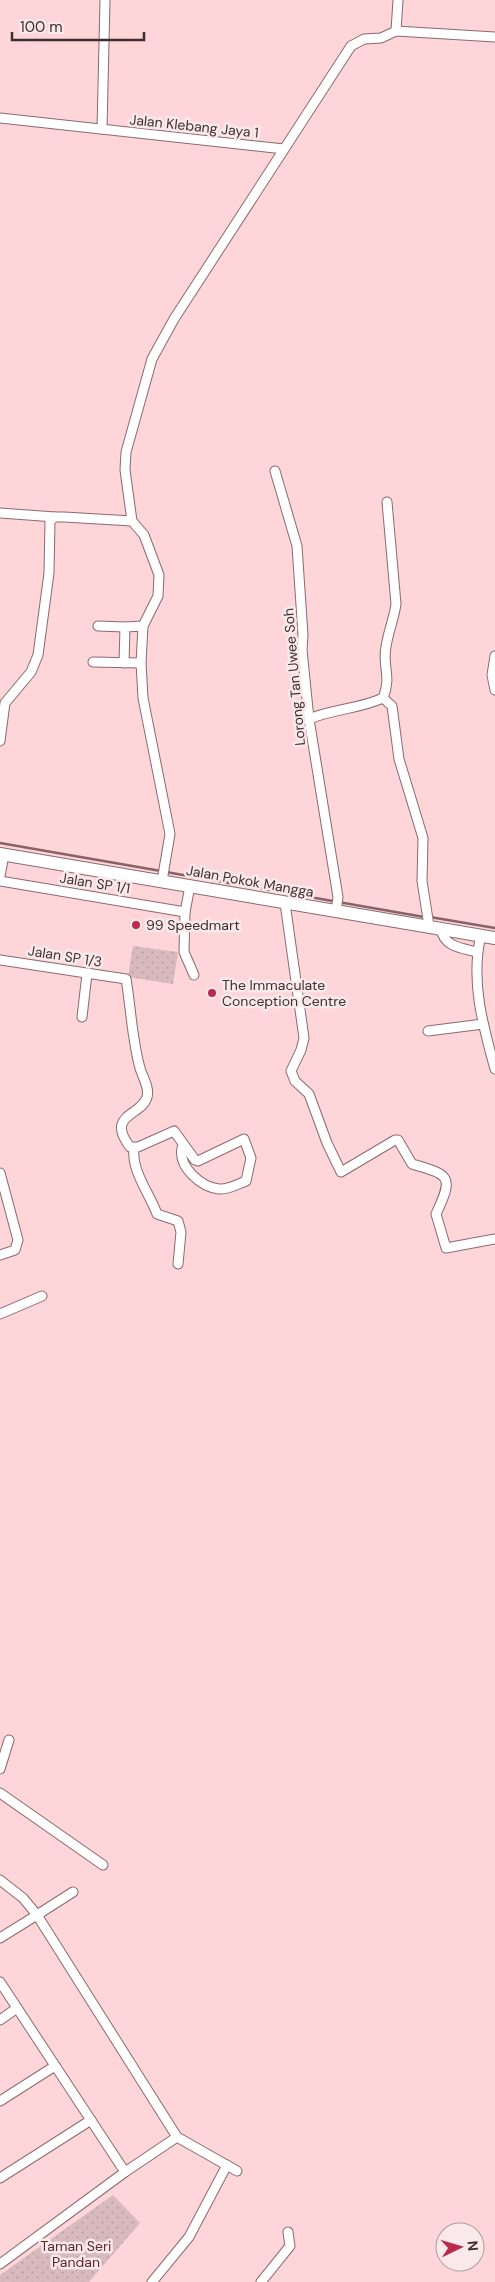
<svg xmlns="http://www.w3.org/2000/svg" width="495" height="2282" font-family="'DM Sans',sans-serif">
<defs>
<pattern id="park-dots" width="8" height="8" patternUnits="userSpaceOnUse" patternTransform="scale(1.25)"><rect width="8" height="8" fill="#d9babc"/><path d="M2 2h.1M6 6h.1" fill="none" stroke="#bba0a2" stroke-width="1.8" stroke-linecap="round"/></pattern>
</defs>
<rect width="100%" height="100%" fill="#fed5d8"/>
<!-- park -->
<g fill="url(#park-dots)">
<path d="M133 946 178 952 173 984 128 977Z"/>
<path d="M113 2195 140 2223 89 2282H0V2275Z"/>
</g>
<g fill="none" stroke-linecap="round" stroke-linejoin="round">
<!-- stream -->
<g stroke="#866366" stroke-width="2.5">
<path d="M0 843 161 871"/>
<path d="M166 872 424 917"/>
<path d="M430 917 495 928"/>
</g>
<defs>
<g id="street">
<path d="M396 31 495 37"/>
<path d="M0 118 284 149"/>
<path d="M102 129 105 0"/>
<path d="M275 471 297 546 303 635 302 650 309 719 338 897 336 912"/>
<path d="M0 513 55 517"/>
<path d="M98 626 125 627"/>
<path d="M495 656 492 675 495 690"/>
<path d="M93 662 141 663"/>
<path d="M124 663 125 627 143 626"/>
<path d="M383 698 392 706 399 759 423 838 422 881 429 926"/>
<path d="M309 719C333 709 359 709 383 698 392 676 382 666 386 647 388 632 394 619 396 604L387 502"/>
<path d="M0 741 5 703 31 672 38 655 49 573 50 521 55 517H64L132 521"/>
<path d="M0 876 4 855"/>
<path d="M0 881 185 912"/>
<path d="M162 881 170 834 143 698 141 663 143 626 158 596 159 575 144 535 132 521 125 470 126 452 152 359 174 319 351 46 364 39 381 38 396 31 398 0"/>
<path d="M190 886 185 912 184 952 194 975"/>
<path d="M285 903 304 1038 301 1050 291 1071 295 1081 309 1094 327 1143 341 1172 395 1140H398L412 1164C450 1175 454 1176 436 1214L446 1248 495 1239"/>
<path d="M441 929C444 947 462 948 477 952"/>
<path d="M481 935C470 980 483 1026 495 1069"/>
<path d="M0 960 126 979C131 1008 132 1040 140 1068 142 1076 150 1088 147 1097 142 1116 105 1114 130 1147H138L174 1131 195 1160 198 1161 244 1139 251 1158 246 1181C238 1184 228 1190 219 1189 201 1187 178 1167 182 1148L185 1146"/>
<path d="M82 1017 87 974"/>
<path d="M428 1031 483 1024"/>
<path d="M134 1148C131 1171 150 1194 157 1214L178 1221 181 1232 178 1264"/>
<path d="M0 1173 18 1240 15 1250 0 1255"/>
<path d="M0 1314 42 1296"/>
<path d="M0 1769 9 1740"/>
<path d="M0 1793 103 1865"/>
<path d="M0 1880 23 1898 37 1915 73 1892"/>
<path d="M0 1938 37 1915 177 2137 125 2172 0 2264"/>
<path d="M0 1982 125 2172"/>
<path d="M0 2020 17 2008"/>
<path d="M0 2101 55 2066"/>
<path d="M177 2137 237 2171"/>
<path d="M0 2178 91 2120"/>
<path d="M152 2282 189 2237 227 2165"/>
<path d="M261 2282 290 2246 288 2232"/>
</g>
<path id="secondary" d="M0 854 495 938"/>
</defs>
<!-- street casing -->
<use href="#street" stroke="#8d696c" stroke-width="11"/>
<!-- secondary casing -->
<use href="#secondary" stroke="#8d696c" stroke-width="14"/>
<!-- street -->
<use href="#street" stroke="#fff" stroke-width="9"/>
<!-- secondary -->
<use href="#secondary" stroke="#fff" stroke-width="12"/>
</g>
<!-- markers -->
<g fill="#bb2b4c" stroke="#fae9ea" stroke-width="2">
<circle cx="136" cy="925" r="5"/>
<circle cx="212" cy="993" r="5"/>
</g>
<g text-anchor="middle" stroke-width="5" stroke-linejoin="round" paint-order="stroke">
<!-- street labels -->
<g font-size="14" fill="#3f2f31" stroke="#fae9ea">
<text transform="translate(194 126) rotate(6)" y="5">Jalan Klebang Jaya 1</text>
<text transform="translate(294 677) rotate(-95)" y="5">Lorong Tan Uwee Soh</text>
<text transform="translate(250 881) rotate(10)" y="5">Jalan Pokok Mangga</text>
<text transform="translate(95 883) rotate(9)" y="5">Jalan SP 1/1</text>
<text transform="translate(65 956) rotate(9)" y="5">Jalan SP 1/3</text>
</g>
<!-- poi labels -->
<g font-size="14" fill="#3f2f31" stroke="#fae9ea" text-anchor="start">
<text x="146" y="930">99 Speedmart</text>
<text x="222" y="990">The Immaculate<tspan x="222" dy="16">Conception Centre</tspan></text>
</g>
<!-- park labels -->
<g font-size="14" fill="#61272f" stroke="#fae9ea">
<text x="76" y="2251">Taman Seri<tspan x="76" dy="16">Pandan</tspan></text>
</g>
</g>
<!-- north arrow -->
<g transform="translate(460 2247) rotate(85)"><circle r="24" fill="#fae9ea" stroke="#af9fa0"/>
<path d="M0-4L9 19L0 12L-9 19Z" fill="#bb2b4c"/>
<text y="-8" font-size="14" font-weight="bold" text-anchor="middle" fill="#3f2f31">N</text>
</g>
<!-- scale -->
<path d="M12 32v8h132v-8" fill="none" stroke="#3f2f31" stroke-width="2.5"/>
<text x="20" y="32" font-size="15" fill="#3f2f31" stroke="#fae9ea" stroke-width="4" paint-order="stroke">100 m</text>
</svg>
